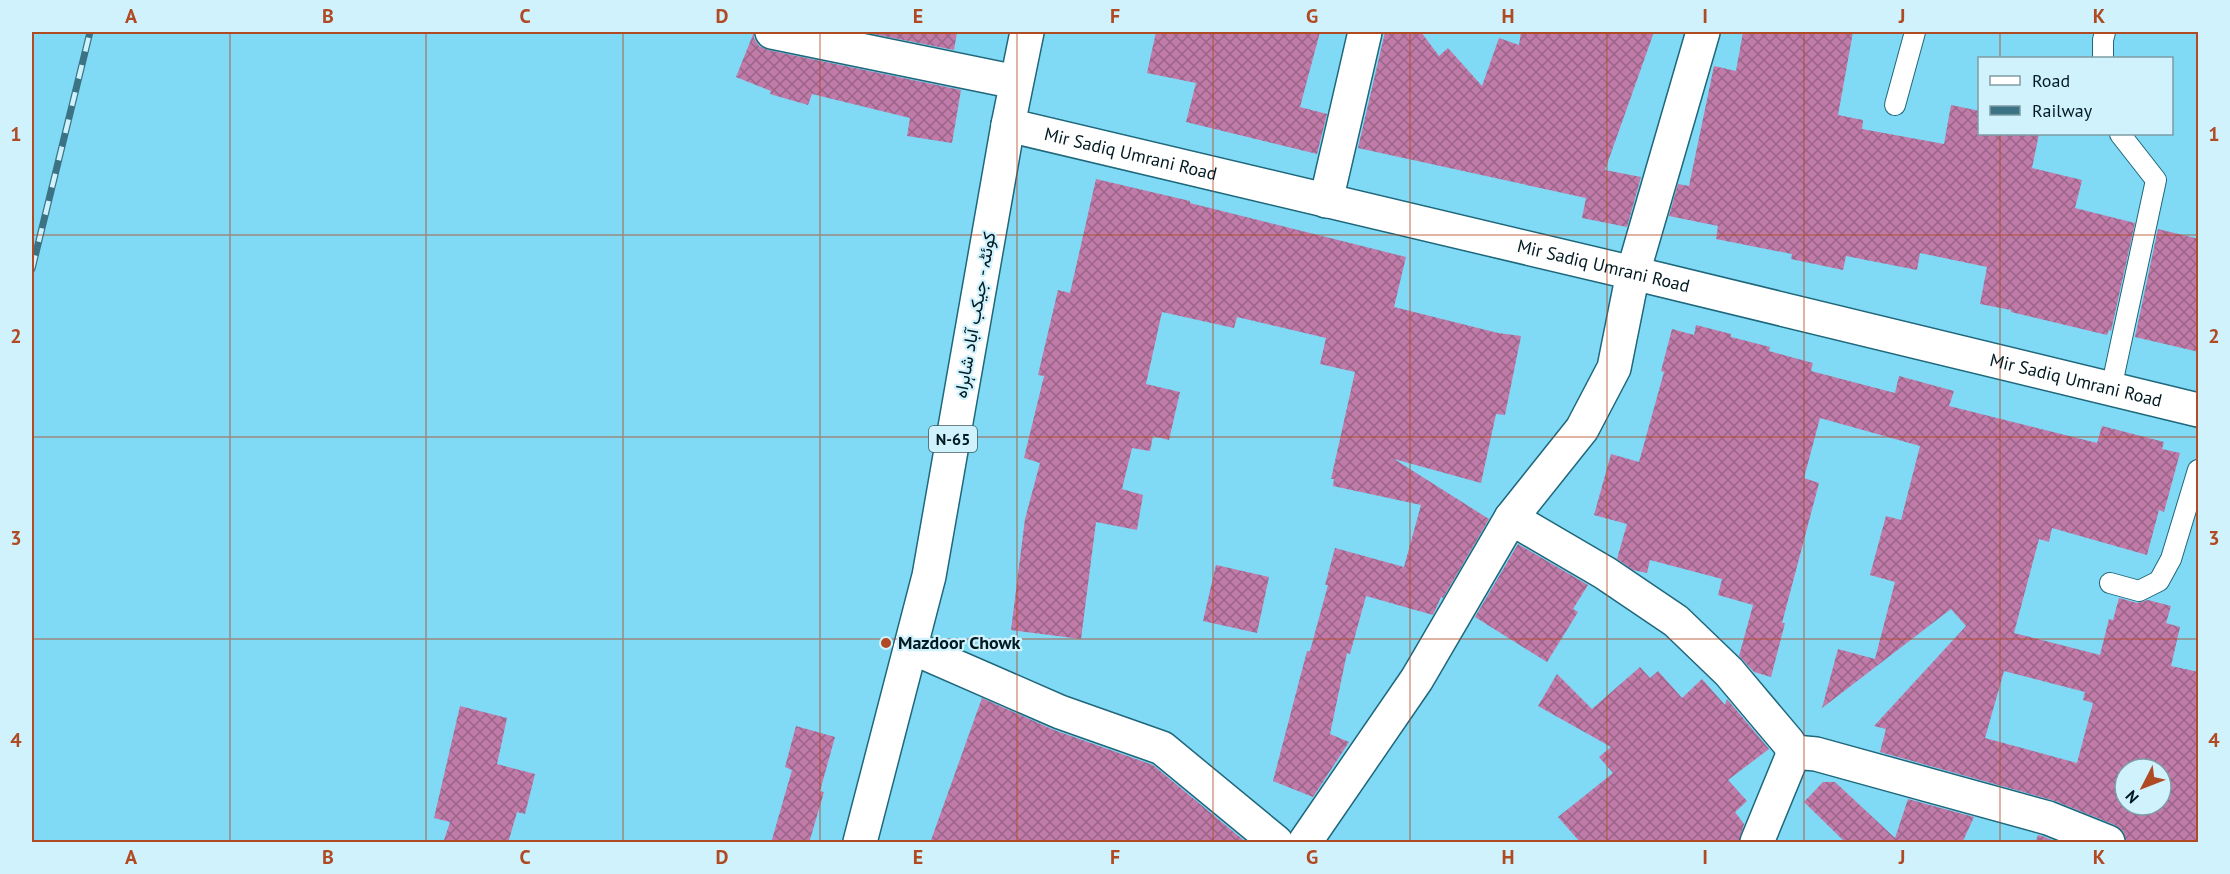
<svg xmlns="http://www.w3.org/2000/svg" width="2230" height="874" font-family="'PT Sans',Vazirmatn,sans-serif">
<defs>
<pattern id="building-cross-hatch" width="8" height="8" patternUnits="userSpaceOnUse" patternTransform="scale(1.5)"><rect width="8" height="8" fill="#c07ba9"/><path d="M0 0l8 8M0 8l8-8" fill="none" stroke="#9a6489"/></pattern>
</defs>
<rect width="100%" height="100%" fill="#80d9f5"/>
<!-- building -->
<g fill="url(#building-cross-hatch)" fill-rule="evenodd">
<path d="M754 32V38L759 46 768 50 961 90 952 143 907 136 910 118 812 94 808 105 770 94 771 91 736 77Z"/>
<path d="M863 32H957L954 50Z"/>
<path d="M1156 32H1320L1300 107 1327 114 1317 154 1186 122 1196 83 1147 73Z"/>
<path d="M1385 32H1421L1439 56 1448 48 1482 86 1499 38 1519 45 1521 32H1654L1605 170 1641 177 1627 227 1582 218 1586 198 1358 148Z"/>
<path d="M1743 32H1853L1838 115 1863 120 1862 129 1944 144 1951 105 1980 111V134H2039L2032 168 2082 180 2075 208 2135 223 2111 331 2109 330 2107 335 2011 312V310L1980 304 1987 267 1920 253 1917 270 1846 256 1843 270 1791 259 1792 254 1716 239 1718 226 1669 216 1678 184 1689 186 1714 66 1736 71Z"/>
<path d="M1096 179 1190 201V203L1406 257 1394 307 1498 333 1521 336 1505 415 1496 414 1481 483 1394 459 1489 519 1443 598 1441 597 1433 615 1366 596 1350 654 1347 653 1330 734 1349 742 1313 797 1273 781 1307 651H1310L1328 585H1325L1335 548 1404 567 1421 505 1333 486 1334 479H1331L1355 372 1320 364 1326 338 1237 317 1234 328 1162 312 1146 384 1180 392 1169 440 1153 436 1150 451 1132 448 1122 489 1143 495 1137 530 1096 522 1081 639 1011 630 1025 519 1040 463 1024 458 1044 376 1038 375 1058 290 1070 293Z"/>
<path d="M2158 229 2199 239V352L2135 337Z"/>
<path d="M1696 325 1731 334V337L1770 347 1769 351 1813 363 1811 371 1895 393 1899 376 1954 391 1949 406 2097 443 2102 426 2164 442 2162 449 2180 453 2164 512 2159 510 2147 555 2052 528 2049 542 2039 539 2014 633 2100 655 2109 619 2113 620 2119 598 2137 603 2148 600 2171 606 2166 623 2180 627 2171 666 2199 672V843H2126L2123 831 2115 825 2055 801 1880 752 1886 729 1874 726 1966 626 1951 609 1822 708 1838 649 1875 659 1895 582 1870 575 1886 516 1901 520 1920 446 1820 418 1804 478 1819 483 1782 623H1785L1771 677 1754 672 1739 656 1753 605 1718 595 1722 579 1650 560 1647 573 1633 570 1617 559 1627 524 1594 515 1611 454 1639 462 1664 372 1661 371 1672 329 1694 335ZM2004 671 2085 692 2083 700 2093 703 2077 763 1985 738ZM2125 769H2161V805H2125Z"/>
<path d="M1518 544 1588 585 1573 609 1578 612 1547 662 1475 617Z"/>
<path d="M1216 565 1269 577 1257 633 1203 621Z"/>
<path d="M1640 667 1650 678 1658 671 1682 698 1702 679 1725 705 1727 699 1769 749 1728 780 1747 801 1735 812 1744 824 1739 843H1581L1558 817 1613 773 1599 757 1611 747 1538 706 1557 674 1592 709Z"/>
<path d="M982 698 1054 730 1153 765 1247 843H930Z"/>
<path d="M460 706 507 718 497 764 535 774 525 814 517 812 508 843H443L450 822 434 818Z"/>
<path d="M796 726 835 737 820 791 824 792 809 843H771L792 770 785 767Z"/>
<path d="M1823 782H1835L1895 838 1908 799 1974 817 1962 843H1846L1804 802Z"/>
<path d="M2038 835 2042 836 2059 843H2035Z"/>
</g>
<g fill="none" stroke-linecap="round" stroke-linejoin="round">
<defs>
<g id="service">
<path d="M2103 58V40L2105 32"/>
<path d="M1895 105 1915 32"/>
<path d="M2111 389 2156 180 2120 134"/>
<path d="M2110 583 2139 591 2159 581 2171 559 2198 470"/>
</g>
<g id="minor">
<path d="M772 32 1016 82"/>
<path id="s1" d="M1008 125 1633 273 2198 410"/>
<path d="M1326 201 1365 32"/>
<path d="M1511 518 1605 573 1676 621 1729 672 1788 742 1794 752"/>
<path d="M911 647 1060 712 1162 748 1276 842"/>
<path d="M1794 752 1816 754 2048 818 2108 842"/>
<path d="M1305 842 1417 679 1511 518 1582 429 1614 368 1633 273 1703 32"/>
<path d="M1757 842 1794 752"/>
</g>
<path id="trunk" d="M860 842 929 576 1008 125 1027 32"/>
</defs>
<!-- service casing -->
<use href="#service" stroke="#1f677b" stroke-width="22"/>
<!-- minor casing -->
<use href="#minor" stroke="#1f677b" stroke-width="36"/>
<!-- trunk casing -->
<use href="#trunk" stroke="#1f677b" stroke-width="36"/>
<!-- service -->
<use href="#service" stroke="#fff" stroke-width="20"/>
<!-- minor -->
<use href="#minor" stroke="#fff" stroke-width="33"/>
<!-- trunk -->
<use href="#trunk" stroke="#fff" stroke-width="33"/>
<defs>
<path id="rail" d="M32 269 90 32"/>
</defs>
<!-- rail casing -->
<use href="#rail" stroke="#3c7384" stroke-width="7"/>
<!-- rail -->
<use href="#rail" stroke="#d0f2fd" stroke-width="4.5" stroke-dasharray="14" stroke-linecap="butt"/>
</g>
<!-- grid -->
<path fill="none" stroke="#b04a22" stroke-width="1.5" stroke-opacity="0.55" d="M230 32V842M426 32V842M623 32V842M820 32V842M1017 32V842M1213 32V842M1410 32V842M1607 32V842M1804 32V842M2000 32V58M2000 134V842M32 235H2198M32 437H2198M32 639H2198"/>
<!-- markers -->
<circle fill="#b04a22" stroke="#d0f2fd" stroke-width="2" cx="886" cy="643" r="6"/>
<g text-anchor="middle" stroke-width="4.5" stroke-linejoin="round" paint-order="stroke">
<!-- shield labels -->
<rect fill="#d0f2fd" stroke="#3e5b64" stroke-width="1.5" x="929" y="426" width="48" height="26" rx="4.5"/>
<g font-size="16" font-weight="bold" fill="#001a22">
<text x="953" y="445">N-65</text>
</g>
<!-- street labels -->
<g font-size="18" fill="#001a22" stroke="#d0f2fd">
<text dy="6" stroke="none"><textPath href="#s1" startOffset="126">Mir Sadiq Umrani Road</textPath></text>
<text dy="6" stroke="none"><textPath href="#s1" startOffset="612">Mir Sadiq Umrani Road</textPath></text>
<text transform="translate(975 315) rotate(-80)" y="6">کوئٹہ - جیکب آباد شاہراہ</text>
<text dy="6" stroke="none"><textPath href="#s1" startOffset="1098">Mir Sadiq Umrani Road</textPath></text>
</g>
<!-- poi labels -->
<g font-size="18" font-weight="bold" fill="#001a22" stroke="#d0f2fd" text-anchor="start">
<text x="898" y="649">Mazdoor Chowk</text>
</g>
</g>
<!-- border -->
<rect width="2230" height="874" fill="none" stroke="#d0f2fd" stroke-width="66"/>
<!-- legend -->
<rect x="1978" y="57" width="195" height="78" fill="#d0f2fd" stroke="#7d9ca5" stroke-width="1.5"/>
<rect x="1990" y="76" width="30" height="9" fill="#ffffff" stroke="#7d9ca5" stroke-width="1.5"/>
<text x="2032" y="87" font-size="18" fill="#001a22">Road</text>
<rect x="1990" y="106" width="30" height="9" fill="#3c7384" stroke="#7d9ca5" stroke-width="1.5"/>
<text x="2032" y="117" font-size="18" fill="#001a22">Railway</text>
<!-- north arrow -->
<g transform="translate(2143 787) rotate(228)"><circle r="28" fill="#d0f2fd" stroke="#7d9ca5" stroke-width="1.5"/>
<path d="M0-4.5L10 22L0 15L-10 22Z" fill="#b04a22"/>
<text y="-9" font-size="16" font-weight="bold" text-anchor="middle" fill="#001a22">N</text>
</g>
<rect x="33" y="33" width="2164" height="808" fill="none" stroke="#b04a22" stroke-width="2"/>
<g font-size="20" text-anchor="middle" font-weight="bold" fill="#b04a22">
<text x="131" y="23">A</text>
<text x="328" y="23">B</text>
<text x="525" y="23">C</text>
<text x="722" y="23">D</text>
<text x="918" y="23">E</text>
<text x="1115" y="23">F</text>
<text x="1312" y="23">G</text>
<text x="1508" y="23">H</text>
<text x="1705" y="23">I</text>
<text x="1902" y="23">J</text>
<text x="2099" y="23">K</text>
<text x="16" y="141">1</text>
<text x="2214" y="141">1</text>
<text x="16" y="343">2</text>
<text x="2214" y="343">2</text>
<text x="16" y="545">3</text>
<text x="2214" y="545">3</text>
<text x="16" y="747">4</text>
<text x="2214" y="747">4</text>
<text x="131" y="864">A</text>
<text x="328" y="864">B</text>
<text x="525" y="864">C</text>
<text x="722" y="864">D</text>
<text x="918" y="864">E</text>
<text x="1115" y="864">F</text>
<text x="1312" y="864">G</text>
<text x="1508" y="864">H</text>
<text x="1705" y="864">I</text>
<text x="1902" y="864">J</text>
<text x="2099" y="864">K</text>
</g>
</svg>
